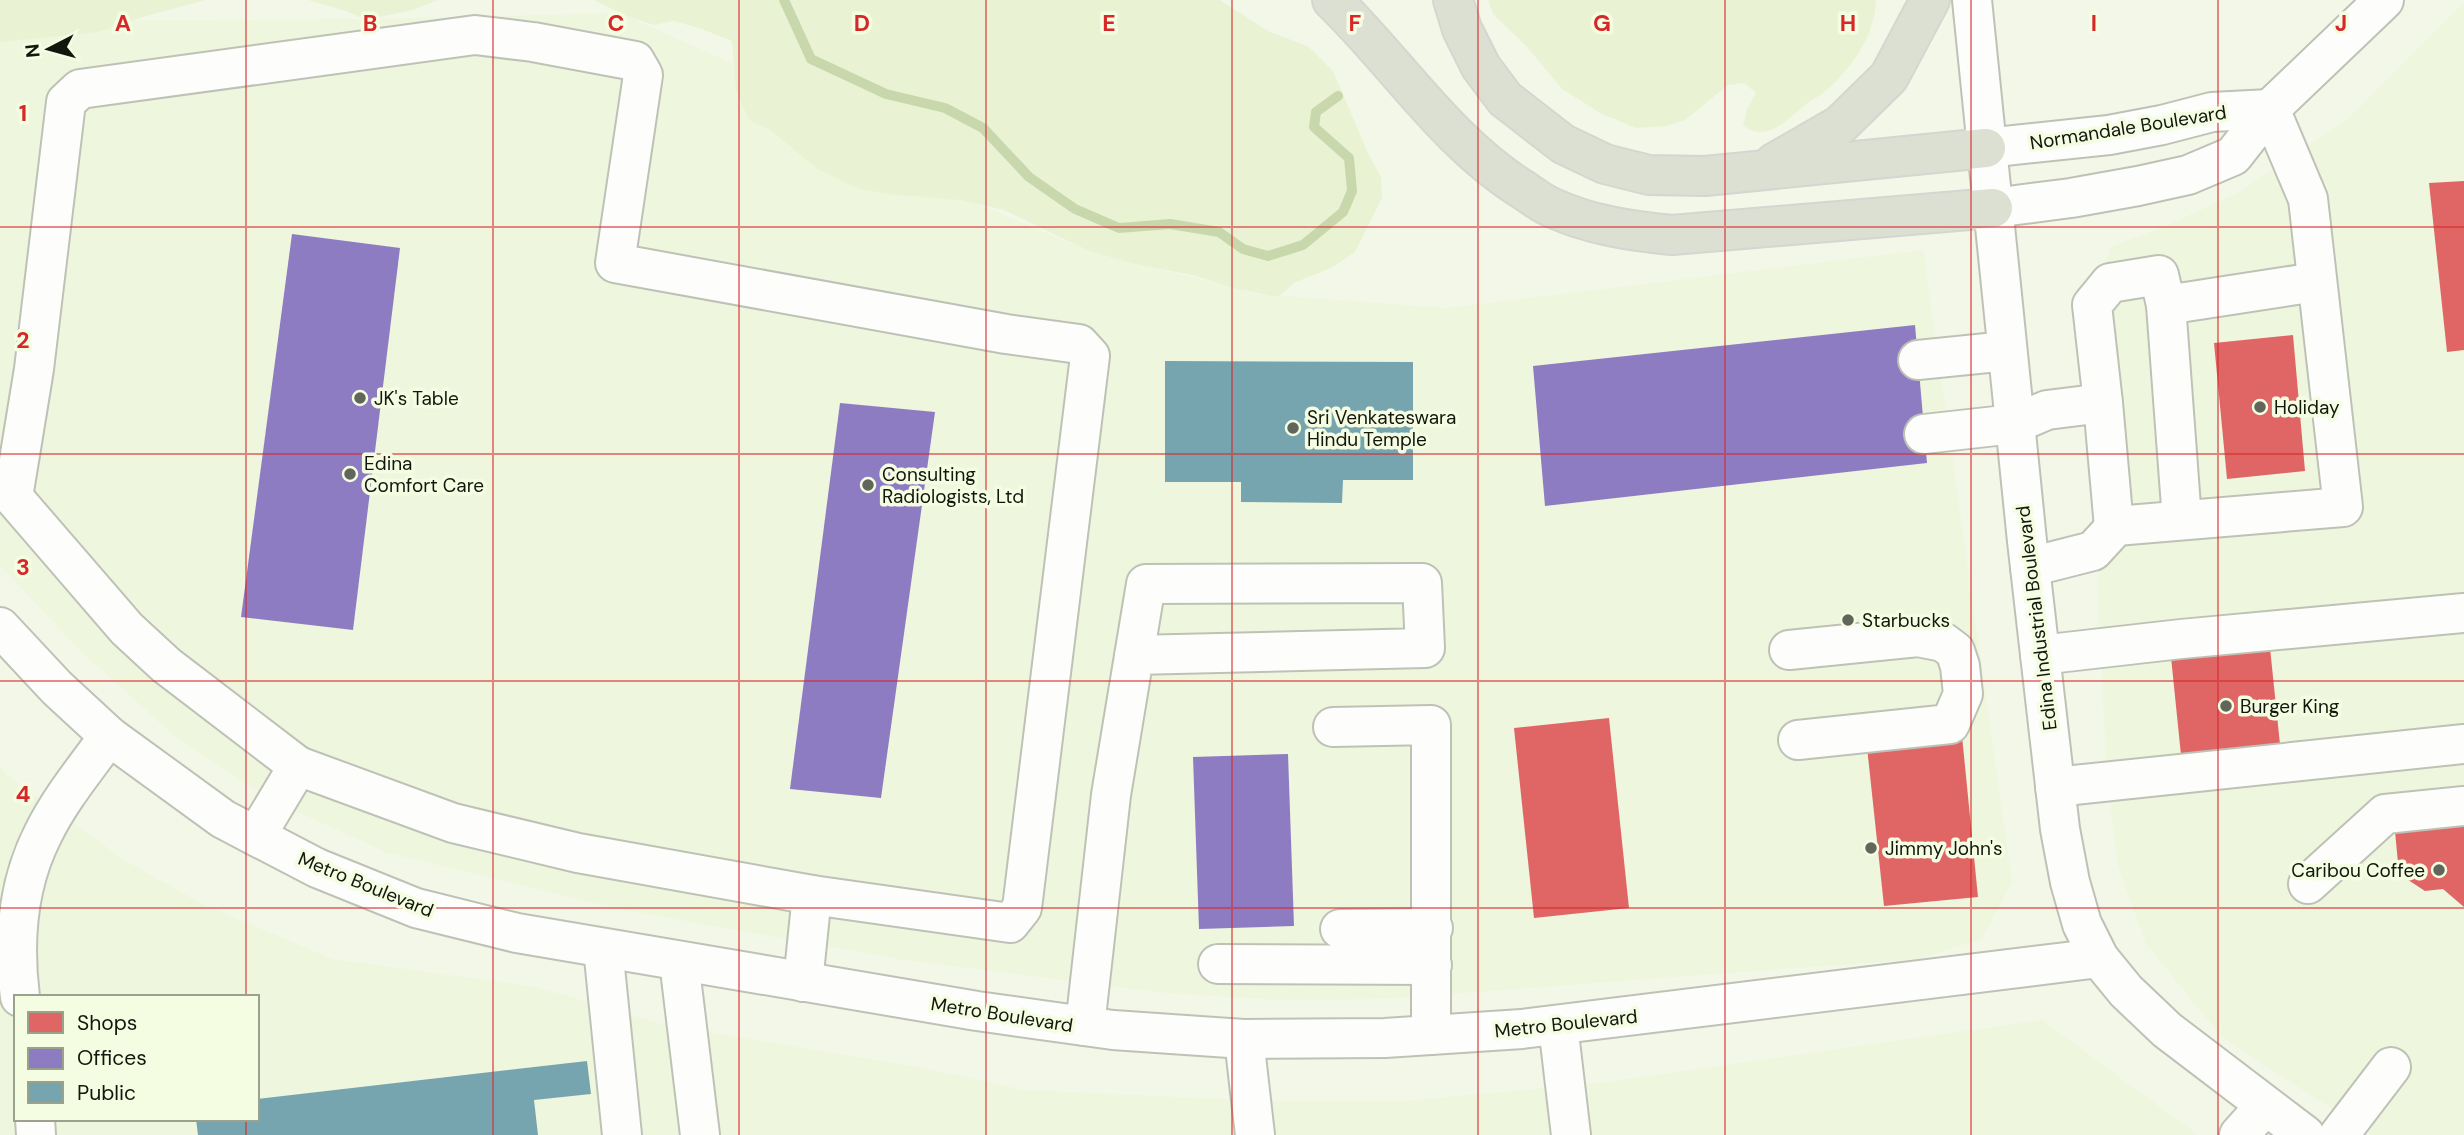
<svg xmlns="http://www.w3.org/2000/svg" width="2464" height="1135" font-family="'DM Sans',sans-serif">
<rect width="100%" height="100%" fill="#f2f7e8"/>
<!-- built -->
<g fill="#eef6dd" fill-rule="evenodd">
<path d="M2464 2V1135H2372L2222 1037 2146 944 2118 866 2107 779 2085 324 2111 247 2164 227 2240 192 2352 115Z"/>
<path d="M619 13 734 64 758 124 975 203 1089 251 1257 294 1446 308 1923 250 2012 882 1982 939 1916 959 1384 999 1275 1000 1156 992 898 959 624 910 388 853 276 802 178 739 83 653 0 566V21L370 19Z"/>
<path d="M0 766 7 775 124 860 204 905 333 959 537 987 657 1023 924 1068 1024 1090 1266 1101H1404L1599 1083 2042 1020 2198 1135H0ZM16 997H257V1119H16Z"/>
</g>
<!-- green -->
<g fill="#e9f3d4">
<path d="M0 0H206L146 16 98 32 0 42Z"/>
<path d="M308 0H438L412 10 366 20 346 11Z"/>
<path d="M594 0H1220L1268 31 1309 47 1333 71 1368 153 1381 177 1382 198 1355 252 1333 267 1294 283 1279 297 1232 288 1196 276 1132 263 1089 251 1004 210 961 200 897 195 859 189 819 170 770 130 749 120 736 90 732 41 699 28 674 21 654 25 626 16Z"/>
<path d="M1488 0H1876C1875 36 1851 70 1823 93 1817 97 1811 101 1805 105 1791 116 1778 132 1759 132 1754 132 1747 128 1743 126L1747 109 1756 93 1744 83 1728 85 1685 120 1667 126 1636 128 1602 114 1562 89 1528 48 1493 14Z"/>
</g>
<!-- shops -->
<g fill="#e06666">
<path d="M2464 181V350L2447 352 2429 183Z"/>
<path d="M2293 335 2305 471 2227 479 2214 343Z"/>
<path d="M2270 648 2281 754 2182 765 2171 657Z"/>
<path d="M1609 718 1629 908 1534 918 1514 728Z"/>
<path d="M1962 736 1978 897 1884 906 1867 747Z"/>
<path d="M2464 808V907L2443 889 2425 891 2399 874 2395 831Z"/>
</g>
<!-- offices -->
<g fill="#8e7cc3">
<path d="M292 234 400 248 353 630 241 617Z"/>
<path d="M1915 325 1927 463 1545 506 1533 366Z"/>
<path d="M840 403 935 412 881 798 790 789Z"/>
<path d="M1288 754 1294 926 1199 929 1193 757Z"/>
</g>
<!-- public -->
<g fill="#76a5af">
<path d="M1165 361 1413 362V480H1343L1342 503 1241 502V482H1165Z"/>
<path d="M587 1061 591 1094 534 1100 538 1135H198L196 1119H257V1099Z"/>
</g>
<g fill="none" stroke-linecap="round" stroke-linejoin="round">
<!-- stream -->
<path stroke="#c9d8ac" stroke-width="10" d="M784 0 811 59 886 94 945 108 983 128 1029 177 1075 209 1119 228 1170 224 1219 232 1243 249 1268 256 1303 245 1343 212 1352 191 1349 158 1314 127 1316 112 1338 96"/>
<defs>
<g id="minor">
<path d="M1972 0 2027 541 2060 829 2070 882 2082 924 2099 958 2126 991 2167 1030 2305 1135"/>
<path d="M1986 148 2109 135 2162 125 2212 112 2270 109"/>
<path d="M1993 208 2071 198 2138 186 2188 175 2233 156 2270 109 2384 0"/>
<path d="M2166 305 2182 520"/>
<path d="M1918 360 2007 351"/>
<path d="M2103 403 2092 305 2110 283 2159 275 2166 305 2316 282"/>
<path d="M1924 434 2014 424 2047 410 2103 403 2114 527"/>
<path d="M0 481 13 497 34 369 66 102 80 89 475 35 533 42 635 61 643 75 615 263 1006 334 1079 344 1090 356 1022 908 1010 923 812 895"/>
<path d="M13 497 127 629 166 665 298 766 256 836"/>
<path d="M2030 567 2093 551 2116 526 2343 507 2308 199 2270 109"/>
<path d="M0 627 57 688 109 736 223 819 317 868 416 908 517 933 977 1011 1113 1030 1244 1039 1385 1038 1522 1029 2099 958"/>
<path d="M1789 650 1918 637 1943 642 1955 651 1960 666 1963 694 1950 724 1798 740"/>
<path d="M2040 655 2181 639 2464 613"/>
<path d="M1333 727 1431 725V1035"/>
<path d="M298 766 453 823 578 853 812 895 803 982"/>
<path d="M2055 787 2464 744"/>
<path d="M2308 884 2385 814 2464 806"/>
<path d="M1340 929 1433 928"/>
<path d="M603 948 622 1135"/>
<path d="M679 961 700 1135"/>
<path d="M1218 964 1432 965"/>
<path d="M20 997C13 941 17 885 43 834 60 799 86 768 109 736"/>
<path d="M1558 1025 1571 1135"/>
<path d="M1085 1026 1111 795 1146 584 1422 583 1425 648 1134 655"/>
<path d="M1244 1039 1255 1135"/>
<path d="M35 1119 36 1135"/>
<path d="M2239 1135 2265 1106"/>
<path d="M2339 1135 2391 1067"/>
</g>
<g id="highway">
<path d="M1332 0C1397 63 1447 143 1525 191 1534 197 1543 204 1553 208 1590 225 1631 231 1672 235L1993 208"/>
<path d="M1453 0 1462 29 1481 67 1505 99 1563 144 1605 164 1649 175 1705 176 1986 148"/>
<path d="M1774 163 1840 125 1889 77 1930 0"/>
</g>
</defs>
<!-- minor casing -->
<use href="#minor" stroke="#bec2b6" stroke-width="42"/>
<!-- highway casing -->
<use href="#highway" stroke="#d4d6d0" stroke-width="42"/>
<!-- minor -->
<use href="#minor" stroke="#fdfefc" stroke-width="38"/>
<!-- highway -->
<use href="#highway" stroke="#dce0d3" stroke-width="38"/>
</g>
<!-- grid -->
<path fill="none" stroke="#d62828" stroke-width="2" stroke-opacity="0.55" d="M246 0V997M493 0V1135M739 0V1135M986 0V1135M1232 0V1135M1478 0V1135M1725 0V1135M1971 0V1135M2218 0V1135M0 227H2464M0 454H2464M0 681H2464M0 908H2464M246 1119V1135"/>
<!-- markers -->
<g fill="#61655a" stroke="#f4fde2" stroke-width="2.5">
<circle cx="360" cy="398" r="7"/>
<circle cx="2260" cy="407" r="7"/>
<circle cx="1293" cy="428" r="7"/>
<circle cx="350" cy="474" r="7"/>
<circle cx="868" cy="485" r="7"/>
<circle cx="1848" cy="620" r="7"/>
<circle cx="2226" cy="706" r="7"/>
<circle cx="1871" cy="848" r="7"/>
<circle cx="2439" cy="870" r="7"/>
</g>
<g text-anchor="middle" stroke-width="7" stroke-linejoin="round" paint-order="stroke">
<!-- street labels -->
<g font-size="19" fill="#13160d" stroke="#f4fde2">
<text transform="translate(2128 127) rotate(-9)" y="7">Normandale Boulevard</text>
<text transform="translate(2036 618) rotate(-97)" y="7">Edina Industrial Boulevard</text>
<text transform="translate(366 884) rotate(22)" y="7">Metro Boulevard</text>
<text transform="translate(1002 1014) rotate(9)" y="7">Metro Boulevard</text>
<text transform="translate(1566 1023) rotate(-6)" y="7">Metro Boulevard</text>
</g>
<!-- poi labels -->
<g font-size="19" fill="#13160d" stroke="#f4fde2" text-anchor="start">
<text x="374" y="405">JK's Table</text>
<text x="2274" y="414">Holiday</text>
<text x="1307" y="424">Sri Venkateswara<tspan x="1307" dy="22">Hindu Temple</tspan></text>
<text x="364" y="470">Edina<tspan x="364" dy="22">Comfort Care</tspan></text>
<text x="882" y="481">Consulting<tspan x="882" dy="22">Radiologists, Ltd</tspan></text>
<text x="1862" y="627">Starbucks</text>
<text x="2240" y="713">Burger King</text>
<text x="1885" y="855">Jimmy John's</text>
<text x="2425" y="877" text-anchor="end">Caribou Coffee</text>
</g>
</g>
<g font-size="23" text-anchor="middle" font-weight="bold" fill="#d62828" stroke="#f4fde2" stroke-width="7" stroke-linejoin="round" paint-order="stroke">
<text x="123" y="31">A</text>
<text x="370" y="31">B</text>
<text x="616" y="31">C</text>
<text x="862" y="31">D</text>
<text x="1109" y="31">E</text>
<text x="1355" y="31">F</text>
<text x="1602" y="31">G</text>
<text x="1848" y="31">H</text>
<text x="2094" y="31">I</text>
<text x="2341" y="31">J</text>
<text x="23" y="121">1</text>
<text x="23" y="348">2</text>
<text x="23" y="575">3</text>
<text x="23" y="802">4</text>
</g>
<!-- legend -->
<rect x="14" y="995" width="245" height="126" fill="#f4fde2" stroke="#9aa18d" stroke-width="2"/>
<rect x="28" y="1012" width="35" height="21" fill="#e06666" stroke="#9aa18d" stroke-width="2"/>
<text x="77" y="1030" font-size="21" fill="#13160d">Shops</text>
<rect x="28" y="1048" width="35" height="21" fill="#8e7cc3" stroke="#9aa18d" stroke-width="2"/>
<text x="77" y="1065" font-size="21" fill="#13160d">Offices</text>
<rect x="28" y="1082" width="35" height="21" fill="#76a5af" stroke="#9aa18d" stroke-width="2"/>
<text x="77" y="1100" font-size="21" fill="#13160d">Public</text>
<!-- north arrow -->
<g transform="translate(49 49) rotate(264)" stroke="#f4fde2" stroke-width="5" paint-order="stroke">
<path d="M0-5L12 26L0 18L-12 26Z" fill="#13160d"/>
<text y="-10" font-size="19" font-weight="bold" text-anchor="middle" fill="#13160d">N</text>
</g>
</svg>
